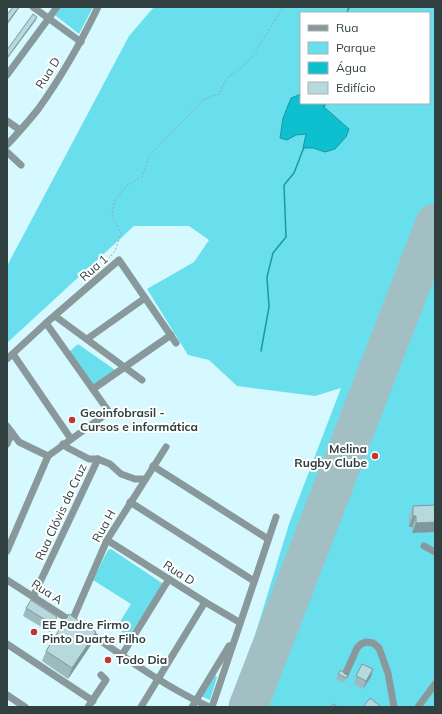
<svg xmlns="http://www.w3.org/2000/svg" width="442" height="714" font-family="Mulish,sans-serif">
<rect width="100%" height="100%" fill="#d5f9fe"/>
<!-- green -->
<g fill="#69dfed" fill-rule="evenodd">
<path d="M61 7H93L79 34 55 15Z"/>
<path d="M154 7H435V707H233L289 524 341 388 315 396 237 386 209 360 188 355 147 289 194 262 209 240 189 226H134L7 343V266L129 36ZM301 13H429V103H301Z"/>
<path d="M78 344 115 370 94 386 69 352Z"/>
<path d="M111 549 162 583 163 585 129 636 116 628 131 604 93 580 108 550Z"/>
<path d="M215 675 217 677 210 700 201 696Z"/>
</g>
<!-- water -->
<path fill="#0ebfcf" stroke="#1899a4" d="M301 94V103H322L324 107 349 129 346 137 335 149 325 152 313 148H303L306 134 296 135 287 140 280 138 283 118 291 98Z"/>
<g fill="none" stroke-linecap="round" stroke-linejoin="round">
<!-- stream -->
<g stroke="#1899a4" stroke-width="1.5">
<path d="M347 13 349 7"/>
<path d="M324 107 326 103"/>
<path d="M261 351 269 307 267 277 273 253 286 237 284 185 294 173 304 147"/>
</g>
<!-- runway -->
<path stroke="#a2c0c4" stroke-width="39" d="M248 707 435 223"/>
<!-- path -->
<path stroke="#90abae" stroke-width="1" stroke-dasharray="2 2" stroke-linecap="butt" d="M103 265 115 251 121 234 112 216 114 202 127 185 142 177 149 156 204 99 219 94 226 79 248 62 263 40 283 7"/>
<!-- minor -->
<g stroke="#89989a" stroke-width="7">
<path d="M33 7 81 42"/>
<path d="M7 75 57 7"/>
<path d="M7 121 20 130"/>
<path d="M7 145C18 133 29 121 39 108 62 76 81 42 98 7"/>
<path d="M7 152 21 165"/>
<path d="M55 316 142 380"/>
<path d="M87 339 145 298"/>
<path d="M13 354 71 439"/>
<path d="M7 359 46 323 119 260 176 343"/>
<path d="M93 389 171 335"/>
<path d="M7 426 19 442 48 456"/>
<path d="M7 444 12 433"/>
<path d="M63 444 68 448 89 459H98L110 464 121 474 135 479H145"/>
<path d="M153 466 268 539"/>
<path d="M130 502 254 581"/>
<path d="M107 540 205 602 239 622"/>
<path d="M424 546 435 552"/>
<path d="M7 551 48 456 109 412 46 323"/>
<path d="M7 580 74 623"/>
<path d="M33 597 98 459"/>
<path d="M72 621 107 540 166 447"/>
<path d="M88 632C127 659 166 687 209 707"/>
<path d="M7 644 93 701"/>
<path d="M122 655 169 579"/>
<path d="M345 675 357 648 361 644 366 642 373 643 379 648 388 673 394 707"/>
<path d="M7 695 25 707"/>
<path d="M88 707 106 680 101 675"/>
<path d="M141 707 205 602"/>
<path d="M192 707 229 646"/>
<path d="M212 707 276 517"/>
<path d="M418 707 435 684"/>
</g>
</g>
<!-- wall -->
<g fill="#9dbbbe">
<path d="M435 505V532L412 533V527H409V517L413 506Z"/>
<path d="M26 608 54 625 50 632 23 616Z"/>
<path d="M96 632 93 642 68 679 42 661 46 651Z"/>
<path d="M338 674 348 675 344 683 336 679Z"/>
<path d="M356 676 371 677 363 689 354 684Z"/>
</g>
<!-- shaded-wall -->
<g fill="#7f989b">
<path d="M19 7V8L7 25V23Z"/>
<path d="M37 17 36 20 7 59V58Z"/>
<path d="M413 516H416L412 527H409Z"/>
<path d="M435 522V532L412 533 416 523Z"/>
<path d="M57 617 54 625 50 632 52 624Z"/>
<path d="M96 632 93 642 68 679 72 668Z"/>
<path d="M373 669 371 677 363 689 366 681Z"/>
</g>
<!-- building -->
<g fill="#b6d9dd" stroke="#7f989b">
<path d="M13 7H19L7 23V15Z"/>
<path d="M33 14 37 17 7 58V50Z"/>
<path d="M435 505V522L416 523V516H413V506Z"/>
<path d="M31 600 57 617 52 624 26 608Z"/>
<path d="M69 614 96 632 72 668 46 651Z"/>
<path d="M362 664 373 669 366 681 356 676Z"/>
<path d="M341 670 345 674 348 675 346 678 338 674Z"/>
<path d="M370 698 380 706 379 707H363Z"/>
<path d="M333 704 338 707H331Z"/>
</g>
<!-- markers -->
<g fill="#c23332" stroke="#fff" stroke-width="1.5">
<circle cx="72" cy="420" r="4"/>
<circle cx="375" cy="456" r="4"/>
<circle cx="34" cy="632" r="4"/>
<circle cx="108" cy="660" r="4"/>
</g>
<g text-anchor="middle" stroke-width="4" stroke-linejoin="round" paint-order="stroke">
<!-- street labels -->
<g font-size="12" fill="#303f40" stroke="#fff">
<text transform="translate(48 73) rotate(-57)" y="4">Rua D</text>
<text transform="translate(94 268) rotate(-41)" y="4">Rua 1</text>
<text transform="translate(61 512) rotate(-65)" y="4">Rua Clóvis da Cruz</text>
<text transform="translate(104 526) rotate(-61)" y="4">Rua H</text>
<text transform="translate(179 573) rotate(33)" y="4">Rua D</text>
<text transform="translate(47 592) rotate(33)" y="4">Rua A</text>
</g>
<!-- poi labels -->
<g font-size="12" font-weight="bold" fill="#303f40" stroke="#fff" text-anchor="start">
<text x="80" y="417">Geoinfobrasil -<tspan x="80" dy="14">Cursos e informática</tspan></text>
<text x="367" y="453" text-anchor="end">Melina<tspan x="367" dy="14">Rugby Clube</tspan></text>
<text x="42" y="629">EE Padre Firmo<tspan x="42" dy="14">Pinto Duarte Filho</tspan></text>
<text x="116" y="664">Todo Dia</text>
</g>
</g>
<!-- border -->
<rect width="442" height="714" fill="none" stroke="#303f40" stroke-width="16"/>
<!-- legend -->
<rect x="300" y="12" width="130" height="92" fill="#ffffff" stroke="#acb2b3"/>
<rect x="308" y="25" width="20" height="6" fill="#89989a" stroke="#acb2b3"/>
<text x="336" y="32" font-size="12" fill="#303f40">Rua</text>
<rect x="308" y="42" width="20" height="12" fill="#69dfed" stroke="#acb2b3"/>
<text x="336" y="52" font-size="12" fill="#303f40">Parque</text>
<rect x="308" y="62" width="20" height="12" fill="#0ebfcf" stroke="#acb2b3"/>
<text x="336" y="72" font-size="12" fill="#303f40">Água</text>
<rect x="308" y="82" width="20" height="12" fill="#b6d9dd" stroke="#acb2b3"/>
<text x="336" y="92" font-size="12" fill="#303f40">Edifício</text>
</svg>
